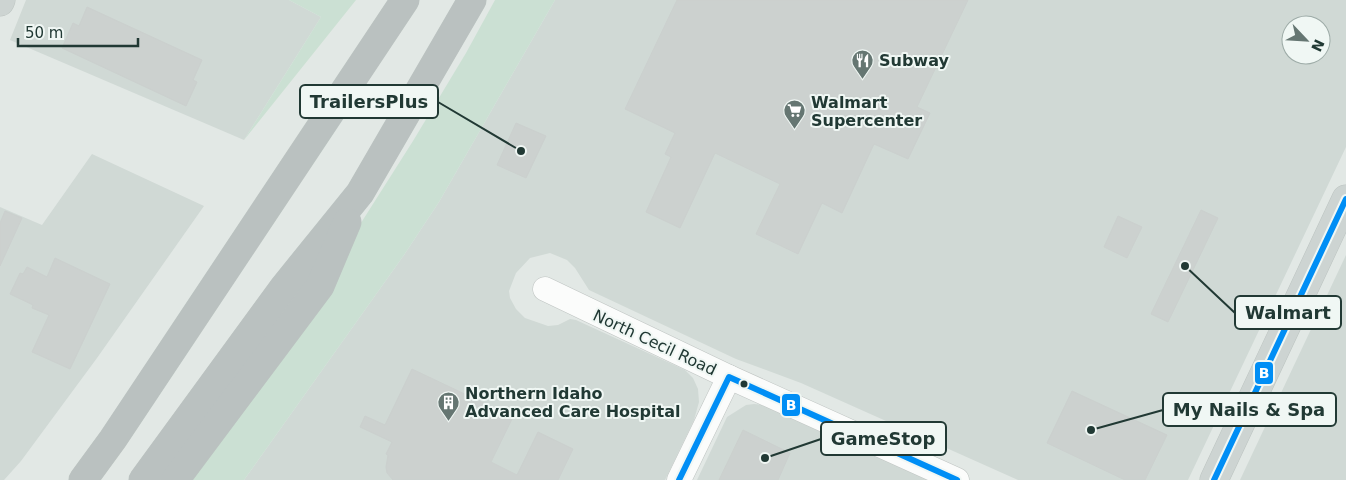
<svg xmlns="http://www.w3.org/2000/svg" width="1346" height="480" font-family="'DejaVu Sans',sans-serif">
<rect width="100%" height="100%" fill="#e2e8e5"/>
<!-- built -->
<g fill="#d0d9d5" fill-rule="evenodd">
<path d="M26 0H289L321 17 244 140 10 40Z"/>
<path d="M555 0H1346V147L1188 480H1018L801 383 736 359 589 290 575 268 567 260 550 253 530 258 516 273 509 291 510 298 516 309 525 318 548 326 558 325 570 319 576 320 685 370 693 378 698 389 699 402 694 420 665 480H244L404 255 439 202ZM1291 25H1321V55H1291Z"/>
<path d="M92 154 204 206 97 358 21 461 4 480H0V207L42 225Z"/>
<path d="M1346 255V480H1240Z"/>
<path d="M754 404 764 405 928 480H697L727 417 746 405Z"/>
</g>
<!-- green -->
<g fill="#cbe0d3">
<path d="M289 0H356L244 140 321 17Z"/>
<path d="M495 0H555L439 202 404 255 244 480H192L228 424 293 330 413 141 466 53Z"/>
</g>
<!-- building -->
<g fill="#ccd1cf" stroke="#cbd0ce">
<path d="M677 0H968L917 107 930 113 908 159 874 144 842 213 822 203 798 254 756 234 780 184 715 153 680 228 646 212 671 157 665 154 675 133 625 109Z"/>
<path d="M87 7 202 60 193 80 197 82 186 106 62 48 73 23 79 26Z"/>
<path d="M516 123 546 136 526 178 497 165Z"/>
<path d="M1201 210 1218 218 1168 322 1151 314Z"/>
<path d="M5 211 22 218 0 266V223Z"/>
<path d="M1118 216 1142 227 1127 258 1104 247Z"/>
<path d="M55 258 110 284 70 369 32 352 49 315 32 308 33 305 10 294 20 273 23 274 27 267 47 277Z"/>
<path d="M412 369 513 417 491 462 517 475 538 432 573 449 558 480H393L387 473 386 467 388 455 386 454 392 442 360 427 365 416 385 425Z"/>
<path d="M1072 391 1167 435 1145 480H1125L1047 443Z"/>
<path d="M743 430 790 453 778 480H719Z"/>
</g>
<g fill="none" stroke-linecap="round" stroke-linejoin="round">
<defs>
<g id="minor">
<path d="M545 289 729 377 957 480"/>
<path d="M679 480 729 377"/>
</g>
<g id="major">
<path d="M0 2 1 0"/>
<path d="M1214 480 1346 199"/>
</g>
<g id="highway">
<path d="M83 480 113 439 405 0"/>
<path d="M143 480 284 287 360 193 472 0"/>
<path d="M175 480 320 286 347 222"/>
</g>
</defs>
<!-- minor casing -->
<use href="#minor" stroke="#bfc4c2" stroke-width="25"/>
<!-- major casing -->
<use href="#major" stroke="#bcc4c1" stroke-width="29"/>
<!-- highway casing -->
<use href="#highway" stroke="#bcc4c1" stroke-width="29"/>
<!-- minor -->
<use href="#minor" stroke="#fbfcfb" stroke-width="24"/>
<!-- major -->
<use href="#major" stroke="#cdd4d2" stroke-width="28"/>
<!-- highway -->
<use href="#highway" stroke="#bac1c0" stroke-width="28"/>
<defs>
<g id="bus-1">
<path d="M679 480 729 377 957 480"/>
<path d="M1214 480 1346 199"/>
</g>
</defs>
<!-- bus-1 casing -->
<use href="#bus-1" stroke="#f0f7f4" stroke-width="10"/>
<!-- bus-1 -->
<use href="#bus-1" stroke="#008ef5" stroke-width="6"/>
</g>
<!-- icons -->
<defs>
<symbol id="restaurant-pin" viewBox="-11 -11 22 30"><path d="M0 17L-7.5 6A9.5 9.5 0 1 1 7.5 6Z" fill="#657672" stroke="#f0f7f4"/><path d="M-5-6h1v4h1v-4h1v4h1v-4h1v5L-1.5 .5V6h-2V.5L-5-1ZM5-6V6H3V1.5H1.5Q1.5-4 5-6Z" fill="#fff"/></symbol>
<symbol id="supermarket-pin" viewBox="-11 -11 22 30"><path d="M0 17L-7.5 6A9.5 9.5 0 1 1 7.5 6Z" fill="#657672" stroke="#f0f7f4"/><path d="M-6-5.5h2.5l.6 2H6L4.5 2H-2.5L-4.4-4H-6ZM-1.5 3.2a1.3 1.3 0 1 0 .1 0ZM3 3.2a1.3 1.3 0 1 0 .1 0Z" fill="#fff"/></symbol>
<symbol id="building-pin" viewBox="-11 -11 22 30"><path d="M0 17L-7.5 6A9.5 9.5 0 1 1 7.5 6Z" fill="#657672" stroke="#f0f7f4"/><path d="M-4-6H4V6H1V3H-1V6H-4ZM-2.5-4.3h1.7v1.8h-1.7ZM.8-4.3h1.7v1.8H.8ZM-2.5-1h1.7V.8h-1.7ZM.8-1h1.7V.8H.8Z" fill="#fff"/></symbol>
</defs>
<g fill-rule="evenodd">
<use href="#restaurant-pin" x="850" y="48" width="25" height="34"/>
<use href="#supermarket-pin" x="782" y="98" width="25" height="34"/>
<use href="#building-pin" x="436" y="390" width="25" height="34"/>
</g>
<!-- markers -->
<circle fill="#213934" stroke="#f0f7f4" stroke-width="2" cx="744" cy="384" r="4.5"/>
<g text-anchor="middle" stroke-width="4" stroke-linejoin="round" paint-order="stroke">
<!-- poi labels -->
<g font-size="16" font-weight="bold" fill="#213934" stroke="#f0f7f4" text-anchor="start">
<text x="879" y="66">Subway</text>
<text x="811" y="108">Walmart<tspan x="811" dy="18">Supercenter</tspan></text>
<text x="465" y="399">Northern Idaho<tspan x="465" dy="18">Advanced Care Hospital</tspan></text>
</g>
<!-- street labels -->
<g font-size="16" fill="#213934" stroke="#f0f7f4">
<text transform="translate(655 342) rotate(25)" y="6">North Cecil Road</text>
</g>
</g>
<!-- callouts -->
<path fill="none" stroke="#213934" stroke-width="2" d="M521 151L438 102M1185 266L1235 313M1091 430L1163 410M765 458L821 439"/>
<g fill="#213934" stroke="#f0f7f4" stroke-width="2">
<circle cx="521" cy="151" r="5"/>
<circle cx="1185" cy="266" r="5"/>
<circle cx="1091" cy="430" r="5"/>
<circle cx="765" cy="458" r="5"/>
</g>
<g fill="#f0f7f4" stroke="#213934" stroke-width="2">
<rect x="300" y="85" width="138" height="33" rx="5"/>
<rect x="1235" y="296" width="106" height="33" rx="5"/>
<rect x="1163" y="393" width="173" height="33" rx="5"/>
<rect x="821" y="422" width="125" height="33" rx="5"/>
</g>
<g font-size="18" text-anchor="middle" font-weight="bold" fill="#213934">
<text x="369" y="108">TrailersPlus</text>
<text x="1288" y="319">Walmart</text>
<text x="1249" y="416">My Nails &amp; Spa</text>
<text x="883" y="445">GameStop</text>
</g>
<g stroke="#f0f7f4" stroke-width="2">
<rect x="1254" y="361" width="20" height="24" rx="5" fill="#008ef5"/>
<rect x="781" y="393" width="20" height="24" rx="5" fill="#008ef5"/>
</g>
<g font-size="14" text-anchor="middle" font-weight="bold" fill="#fff">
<text x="1264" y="378">B</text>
<text x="791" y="410">B</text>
</g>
<!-- north arrow -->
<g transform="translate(1306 40) rotate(115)"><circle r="24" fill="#f0f7f4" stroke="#9daba7"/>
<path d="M0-4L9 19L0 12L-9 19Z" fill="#657672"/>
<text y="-8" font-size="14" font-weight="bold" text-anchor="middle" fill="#213934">N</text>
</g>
<!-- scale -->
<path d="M18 38v8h120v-8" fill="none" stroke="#213934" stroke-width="2.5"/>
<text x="25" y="38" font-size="15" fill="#213934" stroke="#f0f7f4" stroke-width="4" paint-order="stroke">50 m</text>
</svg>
